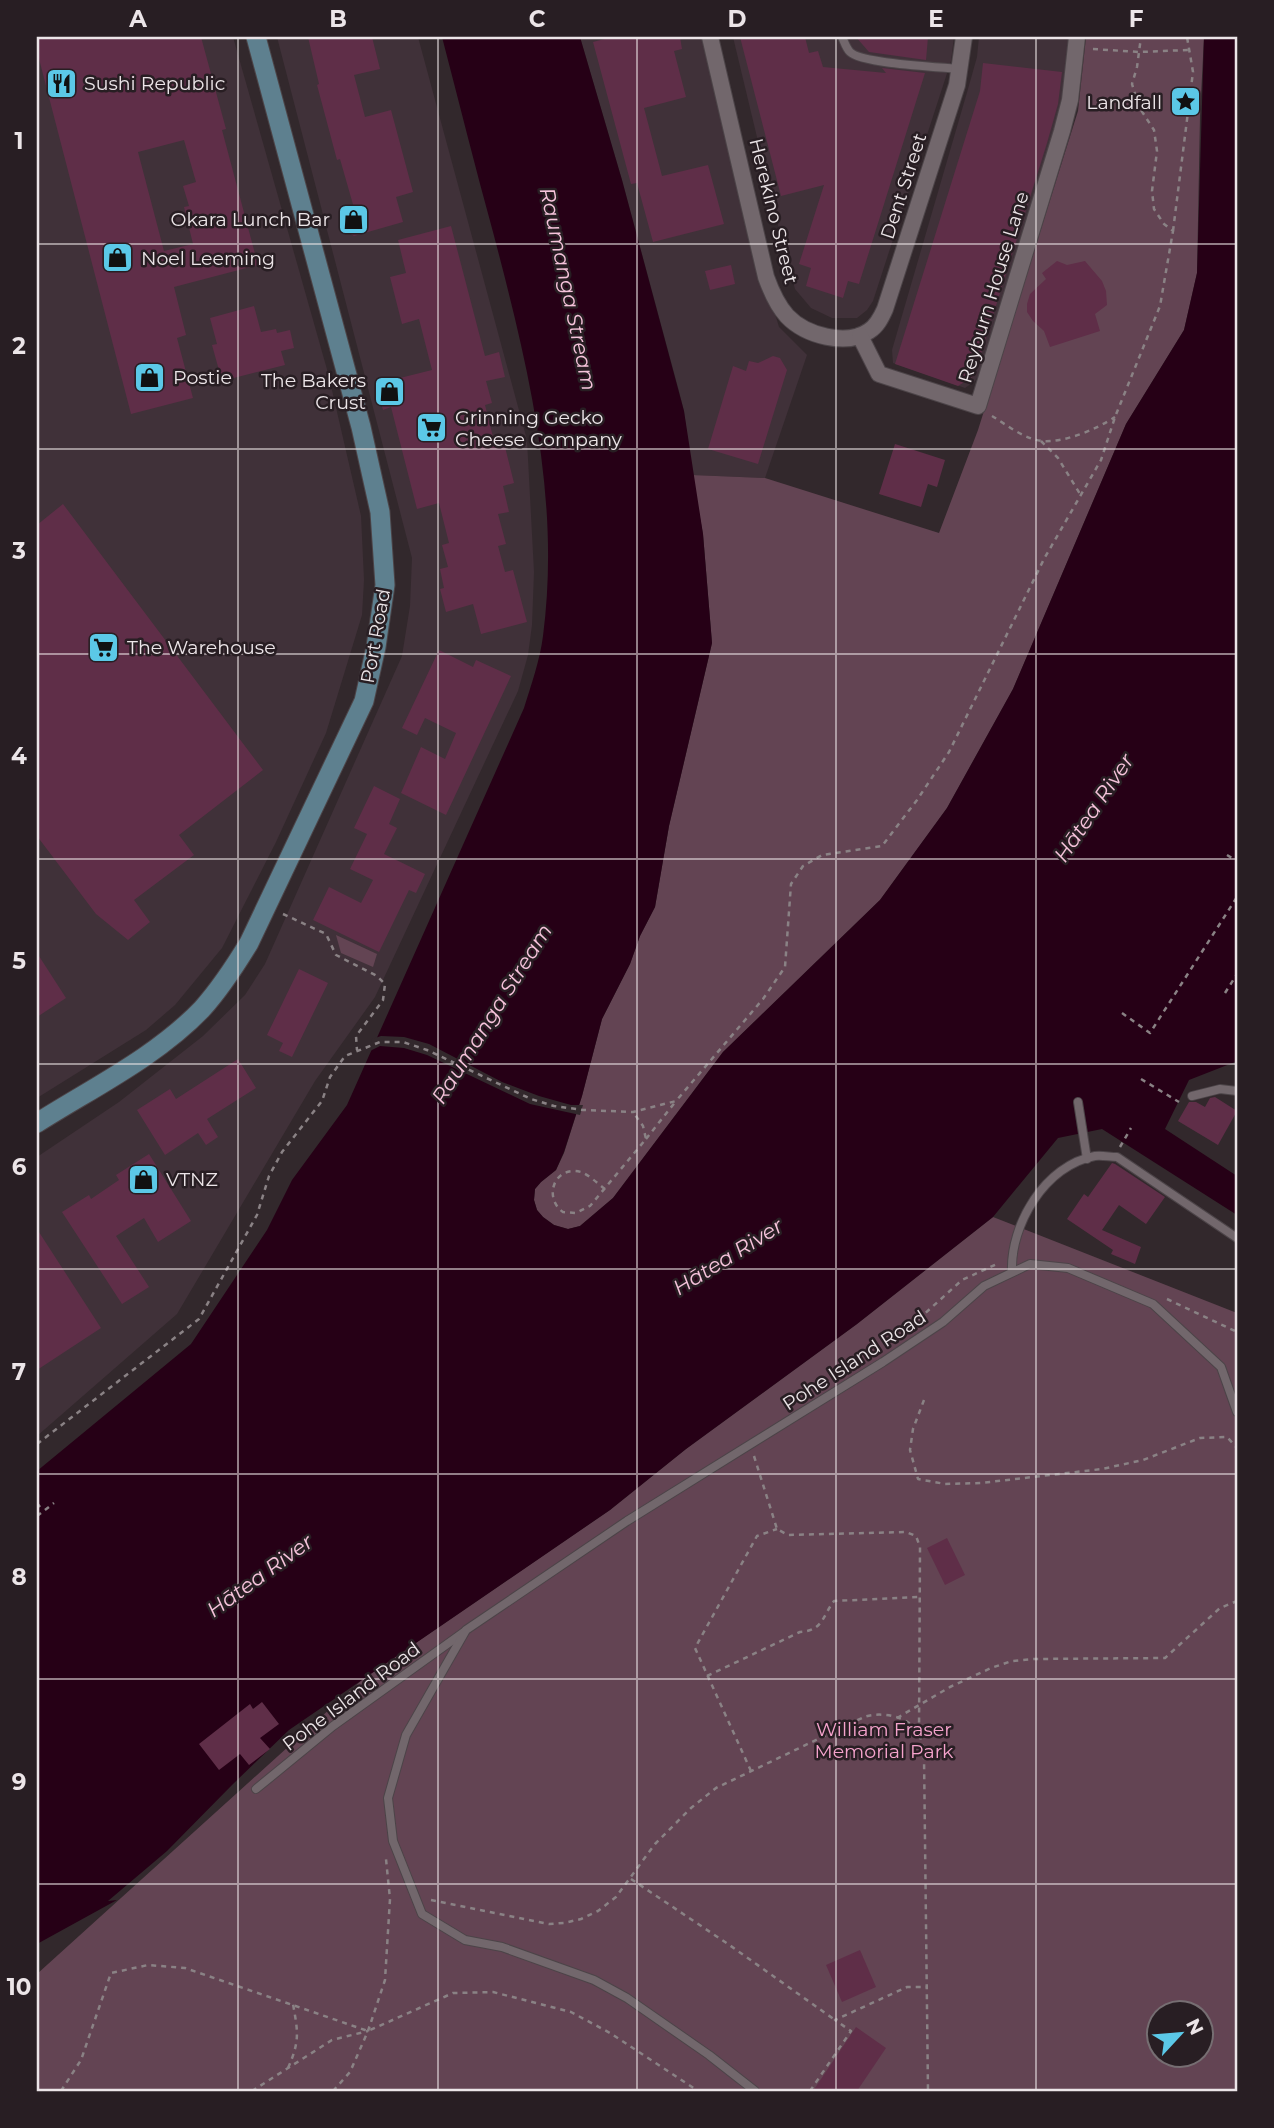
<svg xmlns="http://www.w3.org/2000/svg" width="1274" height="2128" font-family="Montserrat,sans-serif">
<rect width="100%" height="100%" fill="#32282c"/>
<!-- built -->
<g fill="#403139">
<path d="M37 37H233L328 373 361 516 364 580 362 615 326 733 276 842 222 948 175 1005 146 1030 37 1098Z"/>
<path d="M277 37H418L527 440 534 572 532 625 528 655 518 691 375 997 315 1081 177 1314 37 1436V1157L119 1102 203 1036 245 995 265 964 402 656 410 606 412 558Z"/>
<path d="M580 37H708L760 265 779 327 807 355 765 478 692 475 684 411 679 391 622 180Z"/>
<path d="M733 37H954L951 61 873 301 867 310 857 318H832L811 308 795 289 780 233Z"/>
<path d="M979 37H1075L1072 71 982 371 975 381 965 388 893 363 892 350 968 89 977 57Z"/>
</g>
<!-- green -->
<g fill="#634453" fill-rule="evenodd">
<path d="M1086 37H1204L1200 116 1197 273 1184 330 1126 424 1013 689 947 808 880 900 723 1052 613 1198 580 1226 568 1229 554 1225 543 1217 537 1210 534 1200 535 1189 541 1182 556 1170 564 1153 582 1096 602 1019 630 964 640 936 655 907 669 826 712 643 703 534 692 475 765 478 939 533 978 430 1078 111Z"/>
<path d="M336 935 377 954 373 967 341 953Z"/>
<path d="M993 1217 1237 1313V2091H37V1974L363 1679 610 1510 686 1449 857 1324ZM1158 2012H1200V2054H1158Z"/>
</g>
<!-- water -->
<path fill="#260016" d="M442 37H580L622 180 684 411 703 534 712 643 669 826 655 907 640 936 630 964 602 1019 582 1096 564 1152 556 1170 541 1182 535 1189 534 1200 537 1210 543 1217 554 1225 568 1229 580 1226 613 1198 723 1052 880 900 947 808 1013 689 1126 424 1184 330 1197 273 1204 37H1237V1056L1235 1062 1189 1080 1165 1129 1237 1176V1215L1102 1129 1058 1138 993 1217 857 1324 686 1449 610 1510 289 1730 233 1784 167 1851 108 1901 117 1900 37 1944V1471L191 1344 267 1230 292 1180 347 1105 524 708C531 685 540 660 543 636 561 499 528 365 493 232 475 167 459 102 442 37Z"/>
<!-- pier -->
<path fill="#32282c" d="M381 1036 404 1037 429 1044 502 1082 539 1096 571 1105H583L580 1115 530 1104 427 1055 404 1048 380 1046 366 1053 372 1039Z"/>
<!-- building -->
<g fill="#5f2e48" fill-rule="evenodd">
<path d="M37 37H201L226 129 222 130 258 265 174 287 186 335 177 338 193 398 131 414 37 51ZM184 140 196 182 183 186 189 206 184 207 193 244 164 251 138 152Z"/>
<path d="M308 37H372L380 69 354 75 365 117 391 110 413 192 396 197 403 222 354 236 344 230 339 212 354 208 340 159 337 160 317 85 319 84Z"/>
<path d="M612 37H680L682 49 674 51 686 97 644 108 662 176 708 165 724 224 653 242 637 183 631 184 593 42Z"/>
<path d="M740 37H805L809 53 818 51 823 67 886 73 882 68 925 73 859 284 848 281 843 298 806 286 811 268 799 264 824 185 781 196Z"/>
<path d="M856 37H928L926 60 869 52Z"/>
<path d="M983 63 1062 72 1058 104 1047 143 974 376 958 386 895 364 980 91Z"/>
<path d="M451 226 485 356 499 352 505 377 486 381 492 403 485 405 495 445 504 443 514 483 503 486 509 512 498 514 506 544 498 546 505 572 513 570 527 622 481 634 473 604 446 612 440 589 444 588 440 569 448 567 442 545 449 543 439 503 417 509 391 407 383 410 376 384 432 370 419 319 402 324 390 277 406 273 398 240Z"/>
<path d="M1057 261 1067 265 1085 261 1102 281 1106 291 1107 305 1095 314 1100 331 1050 347 1044 331 1033 321 1027 312V304L1030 294 1046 279 1042 273Z"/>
<path d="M731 265 735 284 710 290 705 271Z"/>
<path d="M254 306 261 332 276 329 277 333 290 330 294 348 281 351 285 365 222 381 212 345 217 344 210 318Z"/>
<path d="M773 356 780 358 787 370 758 464 708 449 733 366 746 371 749 361 758 363Z"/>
<path d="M895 444 945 460 937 487 928 484 921 507 879 494Z"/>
<path d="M63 504 263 770 179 835 194 855 134 900 150 922 128 940 96 914 37 836V525Z"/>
<path d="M439 650 473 667 476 660 511 676 446 815 401 793 421 747 445 759 456 733 425 718 417 735 402 728Z"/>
<path d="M374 786 400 799 389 824 397 828 384 854 425 874 416 893 409 890 379 952 313 920 329 887 361 903 373 880 350 869 367 834 354 828Z"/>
<path d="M37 953 66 998 37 1017Z"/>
<path d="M299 969 328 983 292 1057 279 1051 283 1043 267 1035Z"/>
<path d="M238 1059 256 1088 207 1119 218 1137 206 1145 198 1133 165 1155 137 1110 170 1089 176 1099Z"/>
<path d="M1215 1097 1237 1111 1218 1145 1178 1121 1189 1102H1196L1205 1107 1210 1098Z"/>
<path d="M149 1154 191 1221 158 1242 144 1218 116 1236 149 1287 122 1304 62 1212 89 1195 91 1199 119 1180 116 1175Z"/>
<path d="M1112 1163 1115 1164 1165 1197 1146 1224 1119 1205 1102 1230 1141 1247 1135 1264 1111 1254 1113 1250 1067 1219 1084 1194 1088 1197Z"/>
<path d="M37 1229 101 1328 37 1370Z"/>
<path d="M947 1538 965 1575 945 1585 927 1548Z"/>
<path d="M262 1702 279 1724 260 1738 270 1749 249 1765 240 1754 219 1770 199 1744 250 1704 253 1709Z"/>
<path d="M860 1950 876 1987 842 2002 826 1965Z"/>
<path d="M856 2027 886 2048 857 2091H813Z"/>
</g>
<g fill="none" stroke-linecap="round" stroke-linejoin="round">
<defs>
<g id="service">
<path d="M842 37C844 41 846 48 850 52 862 64 940 67 961 69"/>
<path d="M1192 1096 1220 1089 1237 1091"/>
<path d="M1078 1102 1087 1159"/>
<path d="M1012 1272C1010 1225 1045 1165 1095 1156 1102 1155 1110 1157 1117 1157L1237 1238"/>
<path d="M256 1789 333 1726 464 1632"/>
<path d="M755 2091 709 2055 627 1998 594 1980 502 1947 465 1940 422 1914 393 1841 388 1798 406 1735 466 1630 627 1521 883 1362 943 1322 984 1286 1030 1264 1068 1268 1153 1304 1221 1367 1237 1412"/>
</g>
<g id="minor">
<path d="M710 37 766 277C771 291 777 305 787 316 805 335 846 347 869 331 877 326 881 318 885 309L957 85 964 37"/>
<path d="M860 336 879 374 978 406 1062 131 1070 100 1077 37"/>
</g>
<path id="secondary" d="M37 1123C92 1088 156 1057 202 1009 220 989 235 966 249 943L364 701 376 647 385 585 380 512 361 427 256 37"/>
</defs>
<!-- service casing -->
<use href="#service" stroke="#4c4448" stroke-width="10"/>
<!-- minor casing -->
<use href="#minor" stroke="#4c4448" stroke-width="18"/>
<!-- secondary casing -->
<use href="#secondary" stroke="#4c4448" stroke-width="21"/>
<!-- path -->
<g stroke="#8a8285" stroke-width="2.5" stroke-dasharray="5 5" stroke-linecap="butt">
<path d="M1093 49 1139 52 1188 50"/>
<path d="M1173 231 1193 72 1187 37"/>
<path d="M992 416C1007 425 1024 439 1042 441 1064 443 1097 429 1115 417"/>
<path d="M1041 441 1058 458 1080 494"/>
<path d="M1227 855 1237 861"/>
<path d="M283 914 326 934 336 955 377 976 385 984 383 1000 356 1036 357 1050"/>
<path d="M1225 993 1237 974"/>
<path d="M1122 1013 1150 1033 1237 897"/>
<path d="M1141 1079 1179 1102"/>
<path d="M646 1139 676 1101"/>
<path d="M1120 1147 1131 1128"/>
<path d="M605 1189C597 1183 589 1175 581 1172 554 1165 543 1198 563 1212L576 1213 590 1206 646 1139 643 1126 633 1112"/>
<path d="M1167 1299 1237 1332"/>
<path d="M911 1326 962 1280 999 1263"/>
<path d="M924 1400 913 1429 910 1450 918 1479 945 1484 981 1483 1102 1469 1143 1460 1200 1438 1227 1437 1237 1448"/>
<path d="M37 1444 199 1319 257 1215 269 1176 282 1152 322 1101 330 1077 345 1056 380 1042H403L427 1050 531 1099 554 1106 583 1110 633 1112 676 1101 763 999 785 967 791 884 803 866 822 855 882 846 917 800 949 752 1044 559 1101 460 1115 417 1160 306 1173 231 1164 224 1154 209 1152 191 1157 151 1154 130 1139 107 1132 84 1137 67 1141 37"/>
<path d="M754 1456 777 1529 788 1535 906 1532 916 1536 920 1547 919 1734"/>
<path d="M37 1503 43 1511"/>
<path d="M37 1516 54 1503"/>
<path d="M707 1676 800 1632C823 1631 823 1615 834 1601L919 1597"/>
<path d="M897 1718 950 1687 991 1668 1012 1661 1034 1659 1165 1658 1220 1608 1237 1601"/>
<path d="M751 1771 695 1648 757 1536 777 1529"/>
<path d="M631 1879 728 1944 835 2020"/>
<path d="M431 1900 549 1924 564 1923 581 1919 598 1911 616 1897 655 1844 691 1808 716 1788 864 1717C880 1711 910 1716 919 1734 922 1741 923 1749 924 1756L928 2091"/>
<path d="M288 2068C300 2041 298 2032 293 2004"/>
<path d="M61 2091 81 2060 111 1973 148 1965 185 1968 368 2031 453 1993 493 1992 571 2012 610 2033 698 2091"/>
<path d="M252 2091 332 2040 368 2031"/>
<path d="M333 2091 350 2072 368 2031 385 1980 390 1899 386 1859"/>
<path d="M810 2091 851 2031 835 2020 907 1987H928"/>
</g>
<!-- service -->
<use href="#service" stroke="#72676c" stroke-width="8"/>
<!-- minor -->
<use href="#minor" stroke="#72676c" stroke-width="16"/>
<!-- secondary -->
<use href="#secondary" stroke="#5e808f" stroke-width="19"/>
</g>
<!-- grid -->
<path fill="none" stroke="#ece5e8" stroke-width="2" stroke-opacity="0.55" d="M238 37V2091M438 37V2091M637 37V2091M836 37V2091M1036 37V2091M37 244H1237M37 449H1237M37 654H1237M37 859H1237M37 1064H1237M37 1269H1237M37 1474H1237M37 1679H1237M37 1884H1237"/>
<!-- icons -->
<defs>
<symbol id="restaurant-square" viewBox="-11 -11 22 22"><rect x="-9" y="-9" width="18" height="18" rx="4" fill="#5bc8e7" stroke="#281e23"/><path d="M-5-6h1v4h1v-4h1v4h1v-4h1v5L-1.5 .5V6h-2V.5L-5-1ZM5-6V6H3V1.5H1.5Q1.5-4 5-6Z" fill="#111"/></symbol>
<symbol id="sight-square" viewBox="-11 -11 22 22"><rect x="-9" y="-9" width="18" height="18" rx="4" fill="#5bc8e7" stroke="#281e23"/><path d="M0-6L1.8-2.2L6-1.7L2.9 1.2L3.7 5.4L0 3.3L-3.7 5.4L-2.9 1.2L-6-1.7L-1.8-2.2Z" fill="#111"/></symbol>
<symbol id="shop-square" viewBox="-11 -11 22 22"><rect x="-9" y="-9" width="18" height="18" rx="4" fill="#5bc8e7" stroke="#281e23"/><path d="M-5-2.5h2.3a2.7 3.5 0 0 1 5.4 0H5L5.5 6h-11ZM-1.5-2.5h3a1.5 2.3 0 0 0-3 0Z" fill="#111"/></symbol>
<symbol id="supermarket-square" viewBox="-11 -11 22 22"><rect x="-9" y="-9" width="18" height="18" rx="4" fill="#5bc8e7" stroke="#281e23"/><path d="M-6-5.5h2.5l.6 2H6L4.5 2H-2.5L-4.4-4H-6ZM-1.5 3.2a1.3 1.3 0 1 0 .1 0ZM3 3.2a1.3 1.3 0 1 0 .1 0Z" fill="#111"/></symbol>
</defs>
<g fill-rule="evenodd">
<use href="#restaurant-square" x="44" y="66" width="35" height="35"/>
<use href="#sight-square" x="1168" y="84" width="35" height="35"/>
<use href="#shop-square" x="336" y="202" width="35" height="35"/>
<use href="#shop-square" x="100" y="240" width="35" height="35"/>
<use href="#shop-square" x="132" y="360" width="35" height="35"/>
<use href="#shop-square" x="372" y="374" width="35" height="35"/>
<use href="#supermarket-square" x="414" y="410" width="35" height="35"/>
<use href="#supermarket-square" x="86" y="630" width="35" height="35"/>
<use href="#shop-square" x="126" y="1162" width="35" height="35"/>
</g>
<g text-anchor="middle" stroke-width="5" stroke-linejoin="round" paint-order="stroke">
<!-- poi labels -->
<g font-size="19" fill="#ece5e8" stroke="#281e23" text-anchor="start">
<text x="84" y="90">Sushi Republic</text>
<text x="1162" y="109" text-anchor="end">Landfall</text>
<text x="330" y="226" text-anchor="end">Okara Lunch Bar</text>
<text x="141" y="265">Noel Leeming</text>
<text x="173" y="384">Postie</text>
<text x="366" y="387" text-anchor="end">The Bakers<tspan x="366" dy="22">Crust</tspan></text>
<text x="455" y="424">Grinning Gecko<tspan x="455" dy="22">Cheese Company</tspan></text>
<text x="127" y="654">The Warehouse</text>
<text x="166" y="1186">VTNZ</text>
</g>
<!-- street labels -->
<g font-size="19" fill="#ece5e8" stroke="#281e23">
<text transform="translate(903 186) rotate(-72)" y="7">Dent Street</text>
<text transform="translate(774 211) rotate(76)" y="7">Herekino Street</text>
<text transform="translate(993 287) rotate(-73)" y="7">Reyburn House Lane</text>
<text transform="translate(375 636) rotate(-80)" y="7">Port Road</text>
<text transform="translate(854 1360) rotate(-33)" y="7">Pohe Island Road</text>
<text transform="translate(351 1696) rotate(-37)" y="7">Pohe Island Road</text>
</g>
<!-- park labels -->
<g font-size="19" fill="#f5a3cc" stroke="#281e23">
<text x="884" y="1736">William Fraser<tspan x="884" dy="22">Memorial Park</tspan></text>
</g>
<!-- water labels -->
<g font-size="21" font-style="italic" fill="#f6c3db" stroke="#281e23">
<text transform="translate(568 289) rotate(78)" y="7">Raumanga Stream</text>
<text transform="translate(1094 808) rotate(-56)" y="7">Hātea River</text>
<text transform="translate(492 1014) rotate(-58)" y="7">Raumanga Stream</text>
<text transform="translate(728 1257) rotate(-32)" y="7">Hātea River</text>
<text transform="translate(260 1576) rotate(-36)" y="7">Hātea River</text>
</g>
</g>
<!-- border -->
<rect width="1274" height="2128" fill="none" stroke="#281e23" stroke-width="77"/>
<!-- north arrow -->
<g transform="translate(1180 2034) rotate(64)"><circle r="33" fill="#281e23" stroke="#766e72" stroke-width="2"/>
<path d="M0-5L12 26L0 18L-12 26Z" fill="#5bc8e7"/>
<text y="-10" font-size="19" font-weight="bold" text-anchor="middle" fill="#ece5e8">N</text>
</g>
<rect x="38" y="38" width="1198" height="2052" fill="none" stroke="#ece5e8" stroke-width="2.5"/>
<g font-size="23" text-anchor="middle" font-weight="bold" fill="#ece5e8">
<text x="138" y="27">A</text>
<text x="338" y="27">B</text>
<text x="537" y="27">C</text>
<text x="737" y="27">D</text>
<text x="936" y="27">E</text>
<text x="1136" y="27">F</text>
<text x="19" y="149">1</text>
<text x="19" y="354">2</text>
<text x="19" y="559">3</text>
<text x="19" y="764">4</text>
<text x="19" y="969">5</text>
<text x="19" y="1175">6</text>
<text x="19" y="1380">7</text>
<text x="19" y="1585">8</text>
<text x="19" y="1790">9</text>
<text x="19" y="1995">10</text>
</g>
</svg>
